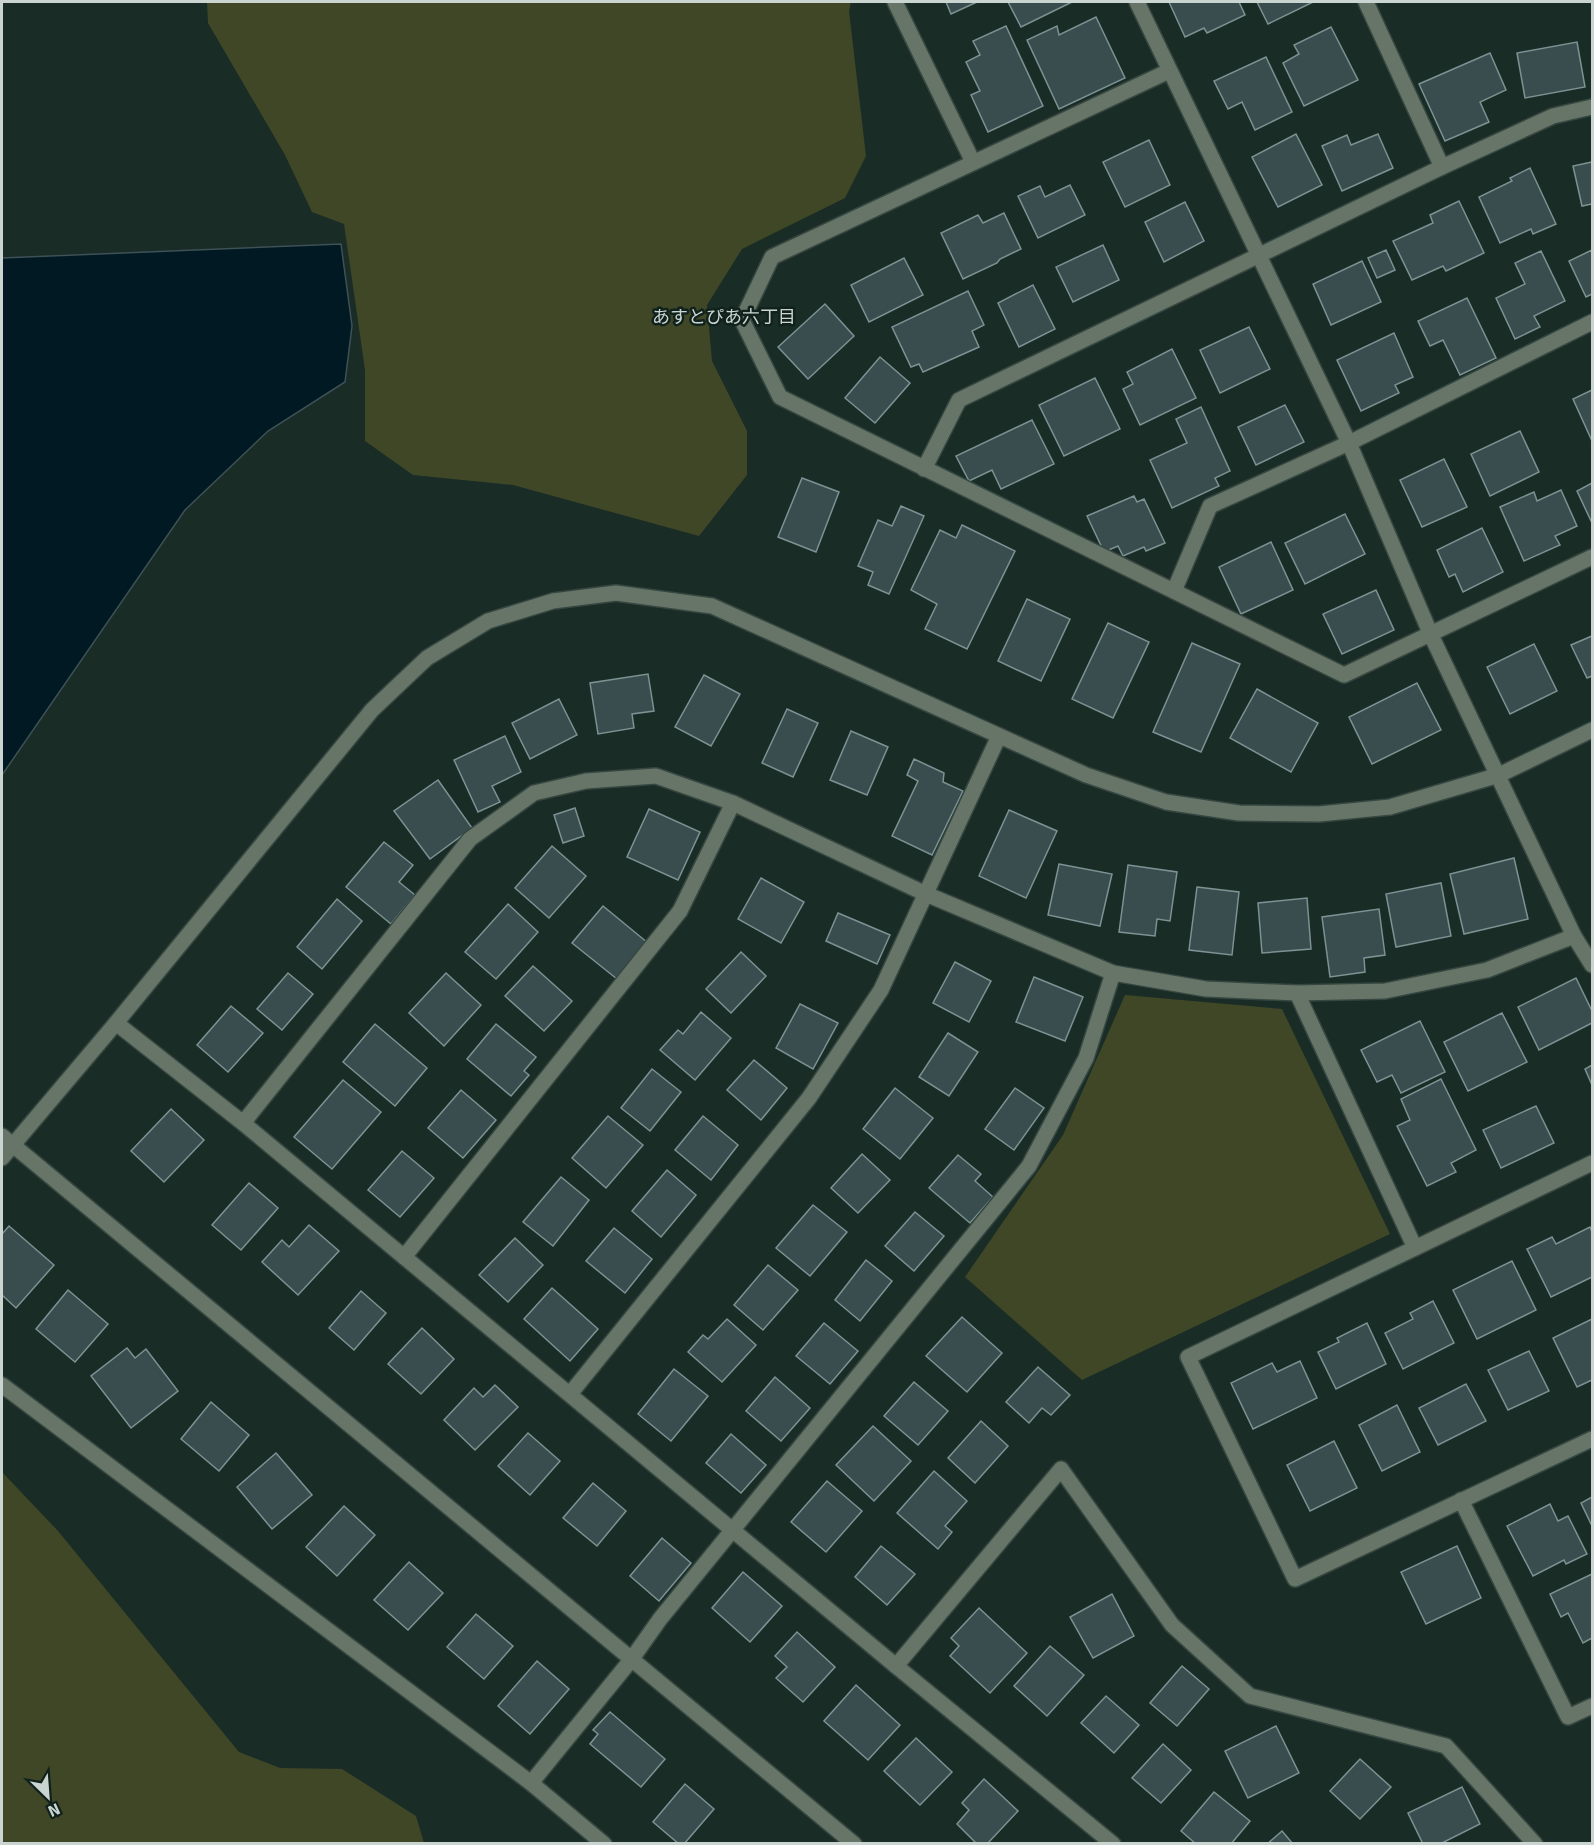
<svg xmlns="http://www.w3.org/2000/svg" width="1594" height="1845" font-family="Signika,'Noto Sans JP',sans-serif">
<rect width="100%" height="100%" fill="#1a2c26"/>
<!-- green -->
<g fill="#3f4727">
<path d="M207 2H851L849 11 866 156 845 198 742 249 707 305 712 361 747 431V475L699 536 513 485 413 475 365 441V370L344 224 312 212 285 155 208 23Z"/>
<path d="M1125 995 1282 1009 1390 1234 1082 1380 965 1277 1063 1135Z"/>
<path d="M2 1472 58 1531 239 1752 280 1768 342 1769 416 1816 424 1843H2Z"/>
</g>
<!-- water -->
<path fill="#011922" stroke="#3d5156" stroke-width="1.5" d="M341 244 352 326 345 382 268 431 185 510 2 775V258Z"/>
<!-- building -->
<g fill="#394d4e" stroke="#7c9293" stroke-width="1.5">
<path d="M946 2H977L951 14Z"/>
<path d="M1008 2H1072L1021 27Z"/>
<path d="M1169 2H1239L1245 15 1207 33 1204 28 1185 37Z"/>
<path d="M1257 2H1313L1268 24Z"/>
<path d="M1096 17 1125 78 1059 109 1027 40 1057 26 1059 35Z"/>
<path d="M1006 26 1043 106 988 132 971 95 980 91 966 62 980 55 973 41Z"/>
<path d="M1331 27 1358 80 1304 106 1283 63 1299 54 1294 45Z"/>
<path d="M1577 42 1585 87 1525 98 1517 53Z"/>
<path d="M1490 53 1506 90 1480 102 1489 122 1445 141 1419 84Z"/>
<path d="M1266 57 1292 112 1255 130 1242 102 1228 109 1214 81Z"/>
<path d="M1296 134 1322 185 1278 207 1252 157Z"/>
<path d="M1378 134 1393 168 1342 191 1322 146 1347 135 1351 145Z"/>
<path d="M1149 140 1170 185 1125 207 1103 162Z"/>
<path d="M1592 162V204L1582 206 1573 166Z"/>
<path d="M1530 168 1556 224 1533 234 1531 229 1500 243 1479 197 1512 181 1510 178Z"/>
<path d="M1070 185 1085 215 1038 238 1018 196 1040 186 1045 197Z"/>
<path d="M1459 201 1484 253 1446 271 1443 266 1412 280 1393 241 1433 223 1430 215Z"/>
<path d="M1185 202 1204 241 1164 262 1145 222Z"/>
<path d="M1004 213 1021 249 1000 259 997 263 963 279 941 233 978 215 983 223Z"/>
<path d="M1103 245 1119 280 1073 302 1056 267Z"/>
<path d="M1386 250 1395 270 1377 278 1368 258Z"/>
<path d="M1592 250V294L1586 297 1569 261Z"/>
<path d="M1541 251 1565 301 1534 316 1540 327 1515 339 1496 298 1525 284 1515 263Z"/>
<path d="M904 258 923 295 869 322 851 285Z"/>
<path d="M1362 261 1381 302 1331 325 1313 284Z"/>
<path d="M1033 285 1055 329 1019 347 998 303Z"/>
<path d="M968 291 984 325 972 331 979 347 923 372 919 364 911 367 892 327Z"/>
<path d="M1467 298 1496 358 1460 375 1443 340 1430 346 1418 321Z"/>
<path d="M825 304 854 336 808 379 778 347Z"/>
<path d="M1249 327 1270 369 1220 393 1200 350Z"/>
<path d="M1394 333 1413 377 1395 385 1399 393 1361 411 1337 360Z"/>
<path d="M1172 349 1196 398 1140 425 1123 389 1133 384 1127 372Z"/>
<path d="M880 357 910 383 875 423 845 398Z"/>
<path d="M1095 378 1120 429 1064 456 1039 405Z"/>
<path d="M1592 390V441L1573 399Z"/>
<path d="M1285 405 1304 442 1256 465 1238 427Z"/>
<path d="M1201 407 1230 471 1215 478 1219 486 1172 508 1150 460 1187 443 1176 419Z"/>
<path d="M1032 420 1054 464 1001 489 992 470 969 481 956 456Z"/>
<path d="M1520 431 1539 472 1490 496 1471 454Z"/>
<path d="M1444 459 1467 507 1422 527 1400 480Z"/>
<path d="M802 478 839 492 816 552 778 537Z"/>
<path d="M1592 483V523L1577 491Z"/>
<path d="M1561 490 1577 526 1555 536 1560 545 1524 561 1500 507 1534 492 1537 501Z"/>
<path d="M1134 496 1137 502 1144 499 1165 543 1146 551 1144 547 1123 556 1118 546 1104 552 1087 516Z"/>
<path d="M901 506 924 516 889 594 868 585 873 572 858 566 878 520 892 526Z"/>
<path d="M1345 514 1365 554 1305 584 1285 543Z"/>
<path d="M962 525 1015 551 967 649 925 629 937 604 911 590 940 530 956 538Z"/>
<path d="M1482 528 1503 572 1463 592 1455 574 1449 577 1437 550Z"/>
<path d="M1271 542 1293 590 1241 614 1219 567Z"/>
<path d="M1376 590 1394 630 1342 654 1323 614Z"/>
<path d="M1027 599 1070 619 1041 681 998 661Z"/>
<path d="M1108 623 1149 642 1113 718 1072 699Z"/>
<path d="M1592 636V676L1587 678 1571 645Z"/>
<path d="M1192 643 1240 664 1201 752 1153 732Z"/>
<path d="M1534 644 1557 691 1510 714 1487 667Z"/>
<path d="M648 674 654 711 632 714 634 728 598 734 590 683Z"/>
<path d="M704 675 740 694 711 746 675 727Z"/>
<path d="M1417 683 1441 730 1372 764 1349 717Z"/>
<path d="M1257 689 1318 723 1291 772 1230 738Z"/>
<path d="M559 699 577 735 530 759 512 723Z"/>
<path d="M787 709 818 723 793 777 762 763Z"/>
<path d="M851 731 888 747 867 795 830 780Z"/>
<path d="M505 736 521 772 492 786 500 802 478 812 454 760Z"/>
<path d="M914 759 944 773 943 782 963 791 932 855 892 836 918 781 907 775Z"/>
<path d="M438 780 472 828 430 859 394 811Z"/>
<path d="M575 808 584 836 563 843 554 815Z"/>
<path d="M649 809 700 832 678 880 627 857Z"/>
<path d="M1009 810 1057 831 1026 898 979 876Z"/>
<path d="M384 842 413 865 399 882 415 895 391 924 346 887Z"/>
<path d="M552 846 586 876 549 918 515 888Z"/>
<path d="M1514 858 1528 919 1464 934 1450 874Z"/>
<path d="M1059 864 1112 874 1100 926 1048 915Z"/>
<path d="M1128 865 1177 872 1170 921 1157 919 1155 936 1119 932Z"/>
<path d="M761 878 804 902 781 943 738 919Z"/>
<path d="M1441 883 1451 936 1396 947 1386 894Z"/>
<path d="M1197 887 1239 892 1232 955 1189 950Z"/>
<path d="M1307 898 1311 949 1262 953 1258 903Z"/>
<path d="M337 899 362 921 322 969 297 947Z"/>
<path d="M508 904 538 932 496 979 465 952Z"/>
<path d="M603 906 648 943 617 979 572 943Z"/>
<path d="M1379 909 1385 955 1364 958 1365 972 1330 977 1322 917Z"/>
<path d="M838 913 890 935 877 964 826 941Z"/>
<path d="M741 952 766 976 731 1013 706 989Z"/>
<path d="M955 962 991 981 969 1022 933 1003Z"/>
<path d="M533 966 572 1001 544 1031 505 996Z"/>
<path d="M288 973 313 994 282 1030 257 1009Z"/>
<path d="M446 973 481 1005 444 1046 409 1013Z"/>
<path d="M1034 977 1083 997 1065 1041 1016 1022Z"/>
<path d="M1576 978 1592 1011V1023L1539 1050 1518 1007Z"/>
<path d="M800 1004 838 1023 813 1069 776 1048Z"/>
<path d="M231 1006 263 1033 228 1072 197 1045Z"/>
<path d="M701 1012 731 1038 695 1080 660 1050 678 1030 683 1034Z"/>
<path d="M1502 1013 1527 1062 1468 1091 1444 1042Z"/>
<path d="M1420 1021 1445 1072 1401 1093 1392 1075 1377 1082 1361 1050Z"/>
<path d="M375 1024 427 1068 395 1106 343 1062Z"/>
<path d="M496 1024 536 1057 524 1071 529 1075 511 1096 467 1059Z"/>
<path d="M948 1033 978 1052 949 1096 919 1077Z"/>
<path d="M754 1060 787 1088 761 1120 727 1090Z"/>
<path d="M1592 1065V1085L1585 1069Z"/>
<path d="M652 1069 681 1092 650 1131 621 1108Z"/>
<path d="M1441 1079 1476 1150 1451 1163 1456 1172 1427 1186 1397 1126 1410 1120 1401 1099Z"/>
<path d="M343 1080 381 1112 332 1169 294 1137Z"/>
<path d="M895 1088 933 1118 900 1159 863 1129Z"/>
<path d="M1015 1088 1044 1108 1014 1150 985 1129Z"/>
<path d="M461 1090 496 1120 463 1158 428 1128Z"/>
<path d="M1536 1106 1554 1143 1501 1168 1483 1130Z"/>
<path d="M171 1109 204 1140 164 1182 131 1151Z"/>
<path d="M608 1116 643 1145 606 1188 572 1158Z"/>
<path d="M703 1116 738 1145 711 1180 675 1150Z"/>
<path d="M402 1151 434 1178 400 1217 368 1190Z"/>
<path d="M862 1154 890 1180 858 1213 831 1188Z"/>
<path d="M958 1155 981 1174 975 1181 993 1197 970 1223 929 1188Z"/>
<path d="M667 1170 696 1195 661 1237 632 1211Z"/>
<path d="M561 1177 589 1200 553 1246 523 1222Z"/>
<path d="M249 1183 278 1208 241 1250 212 1225Z"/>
<path d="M813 1205 847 1232 810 1276 776 1248Z"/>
<path d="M915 1212 944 1236 914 1271 885 1246Z"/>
<path d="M309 1225 339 1251 298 1295 262 1262 282 1240 289 1247Z"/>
<path d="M9 1226 54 1265 16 1308 2 1295V1234Z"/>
<path d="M1590 1227 1592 1232V1277L1551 1297 1527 1249 1552 1237 1556 1244Z"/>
<path d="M614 1228 652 1259 625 1293 586 1261Z"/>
<path d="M515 1238 543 1265 508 1302 479 1275Z"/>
<path d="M866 1260 892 1281 860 1321 835 1300Z"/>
<path d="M1512 1261 1536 1310 1477 1339 1453 1290Z"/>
<path d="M768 1265 798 1290 763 1330 734 1305Z"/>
<path d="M552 1288 598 1329 570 1361 524 1319Z"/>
<path d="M68 1290 108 1324 75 1362 36 1329Z"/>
<path d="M361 1291 386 1313 354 1350 329 1328Z"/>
<path d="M1433 1301 1454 1343 1403 1369 1385 1333 1413 1319 1410 1313Z"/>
<path d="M962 1317 1002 1353 967 1392 926 1356Z"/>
<path d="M727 1319 756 1345 722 1382 688 1352 703 1335 708 1339Z"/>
<path d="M1592 1319V1380L1577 1387 1553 1338Z"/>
<path d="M824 1323 858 1351 830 1384 796 1356Z"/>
<path d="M1367 1323 1386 1364 1336 1389 1318 1352 1339 1342 1337 1338Z"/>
<path d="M422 1328 454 1359 421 1394 388 1364Z"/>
<path d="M127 1348 135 1358 146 1349 178 1391 131 1428 91 1376Z"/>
<path d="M1529 1351 1549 1391 1508 1410 1488 1370Z"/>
<path d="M1300 1361 1317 1398 1253 1429 1231 1383 1272 1363 1277 1372Z"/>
<path d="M1038 1367 1070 1395 1051 1415 1042 1408 1029 1423 1006 1402Z"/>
<path d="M674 1369 708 1396 671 1441 638 1414Z"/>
<path d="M775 1377 810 1408 781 1441 746 1411Z"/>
<path d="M914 1382 948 1411 918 1445 884 1416Z"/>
<path d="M1466 1384 1486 1421 1438 1445 1419 1408Z"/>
<path d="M495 1385 518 1407 475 1450 444 1420 474 1388 483 1397Z"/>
<path d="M211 1402 249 1435 219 1471 181 1439Z"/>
<path d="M1397 1405 1420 1452 1382 1471 1359 1425Z"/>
<path d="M981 1421 1008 1446 975 1483 948 1458Z"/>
<path d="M873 1426 911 1461 874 1501 836 1465Z"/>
<path d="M528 1433 560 1461 530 1495 498 1466Z"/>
<path d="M731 1434 766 1465 741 1493 706 1463Z"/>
<path d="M1334 1441 1357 1488 1310 1511 1287 1465Z"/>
<path d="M276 1453 312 1495 272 1529 237 1487Z"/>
<path d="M934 1471 967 1501 945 1526 952 1532 938 1549 897 1513Z"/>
<path d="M827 1481 862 1511 826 1552 791 1522Z"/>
<path d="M593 1483 626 1511 597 1546 563 1518Z"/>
<path d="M1592 1497V1526L1581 1503Z"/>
<path d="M1550 1504 1558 1521 1568 1516 1587 1554 1566 1564 1564 1560 1533 1576 1507 1526Z"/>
<path d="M344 1506 375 1535 337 1576 306 1547Z"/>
<path d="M662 1538 691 1563 659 1601 630 1576Z"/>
<path d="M881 1546 915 1574 887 1605 855 1577Z"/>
<path d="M1457 1546 1481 1598 1426 1624 1401 1572Z"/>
<path d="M409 1562 443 1593 408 1630 374 1600Z"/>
<path d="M743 1572 782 1606 750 1642 712 1608Z"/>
<path d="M1592 1574V1638L1583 1643 1568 1613 1561 1617 1550 1594Z"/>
<path d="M1112 1594 1134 1636 1093 1658 1070 1617Z"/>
<path d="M979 1608 1027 1653 990 1693 950 1656 959 1646 951 1638Z"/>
<path d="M476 1614 513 1646 484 1679 447 1647Z"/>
<path d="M797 1632 835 1667 803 1702 776 1678 787 1667 775 1656Z"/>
<path d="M1050 1646 1084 1675 1047 1716 1014 1686Z"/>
<path d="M537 1661 569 1689 530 1734 498 1706Z"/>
<path d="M1182 1666 1209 1689 1177 1726 1150 1703Z"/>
<path d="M856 1685 900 1725 868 1760 824 1721Z"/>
<path d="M1106 1696 1139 1725 1114 1753 1081 1723Z"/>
<path d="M610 1712 665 1759 641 1787 590 1744 598 1734 593 1730Z"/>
<path d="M1276 1726 1299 1773 1248 1798 1225 1751Z"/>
<path d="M916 1738 952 1772 920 1805 884 1771Z"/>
<path d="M1163 1744 1191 1770 1161 1803 1132 1778Z"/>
<path d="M1360 1759 1391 1787 1360 1819 1330 1791Z"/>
<path d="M984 1779 1018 1811 987 1844H977L957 1824 969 1810 962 1803Z"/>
<path d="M685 1784 714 1809 684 1844H679L653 1822Z"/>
<path d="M1462 1787 1480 1824 1440 1844H1423L1408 1813Z"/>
<path d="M1214 1792 1250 1821 1231 1844H1196L1181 1831Z"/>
<path d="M1282 1831 1293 1844H1267Z"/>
</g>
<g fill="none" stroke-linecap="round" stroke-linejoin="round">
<defs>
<g id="minor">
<path d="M895 2 973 162"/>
<path d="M1137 2 1349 443 1431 635 1574 936 1592 965"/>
<path d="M1366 2 1442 167"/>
<path d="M1169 71 772 257 742 320 780 397 1344 675 1592 557"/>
<path d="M924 469 959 400 1442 167 1553 116 1592 107"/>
<path d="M1174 591 1210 506 1349 443 1592 322"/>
<path d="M1297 993 1415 1248"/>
<path d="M116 1023 243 1123 896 1666 1113 1844"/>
<path d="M243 1123 470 839 534 793 586 781 656 776 733 803 926 894 1113 973 1206 989 1297 993 1385 991 1487 970 1574 936"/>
<path d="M2 1136 854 1844"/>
<path d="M2 1158 116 1023 372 710 427 658 488 621 553 601 616 593 712 606 1086 775 1166 802 1239 813 1319 814 1390 807 1499 775 1592 730"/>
<path d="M1592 1163 1188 1357 1295 1579 1592 1439"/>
<path d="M404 1257 680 911 733 803"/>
<path d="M2 1385 531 1783 604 1844"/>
<path d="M570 1394 809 1098 881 990 999 736"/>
<path d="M1461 1500 1568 1717 1592 1706"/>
<path d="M896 1666 1061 1469 1172 1625 1250 1696 1446 1746 1535 1844"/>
<path d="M531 1783 631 1660 660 1619 1029 1166 1086 1058 1113 973"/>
</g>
</defs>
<!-- minor casing -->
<use href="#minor" stroke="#364741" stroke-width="18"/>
<!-- minor -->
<use href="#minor" stroke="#667567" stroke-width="15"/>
</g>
<g text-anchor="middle" stroke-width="5" stroke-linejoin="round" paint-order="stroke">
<!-- neighbourhood labels -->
<g font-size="18" fill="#cad5d1" stroke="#11221d">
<text x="724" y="323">あすとぴあ六丁目</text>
</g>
</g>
<!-- border -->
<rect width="1594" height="1845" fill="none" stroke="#cad5d1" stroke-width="6"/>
<!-- north arrow -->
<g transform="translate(48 1797) rotate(155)" stroke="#11221d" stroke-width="4.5" paint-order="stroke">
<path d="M0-4.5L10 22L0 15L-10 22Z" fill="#cad5d1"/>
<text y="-9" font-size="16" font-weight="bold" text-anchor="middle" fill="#cad5d1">N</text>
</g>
</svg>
